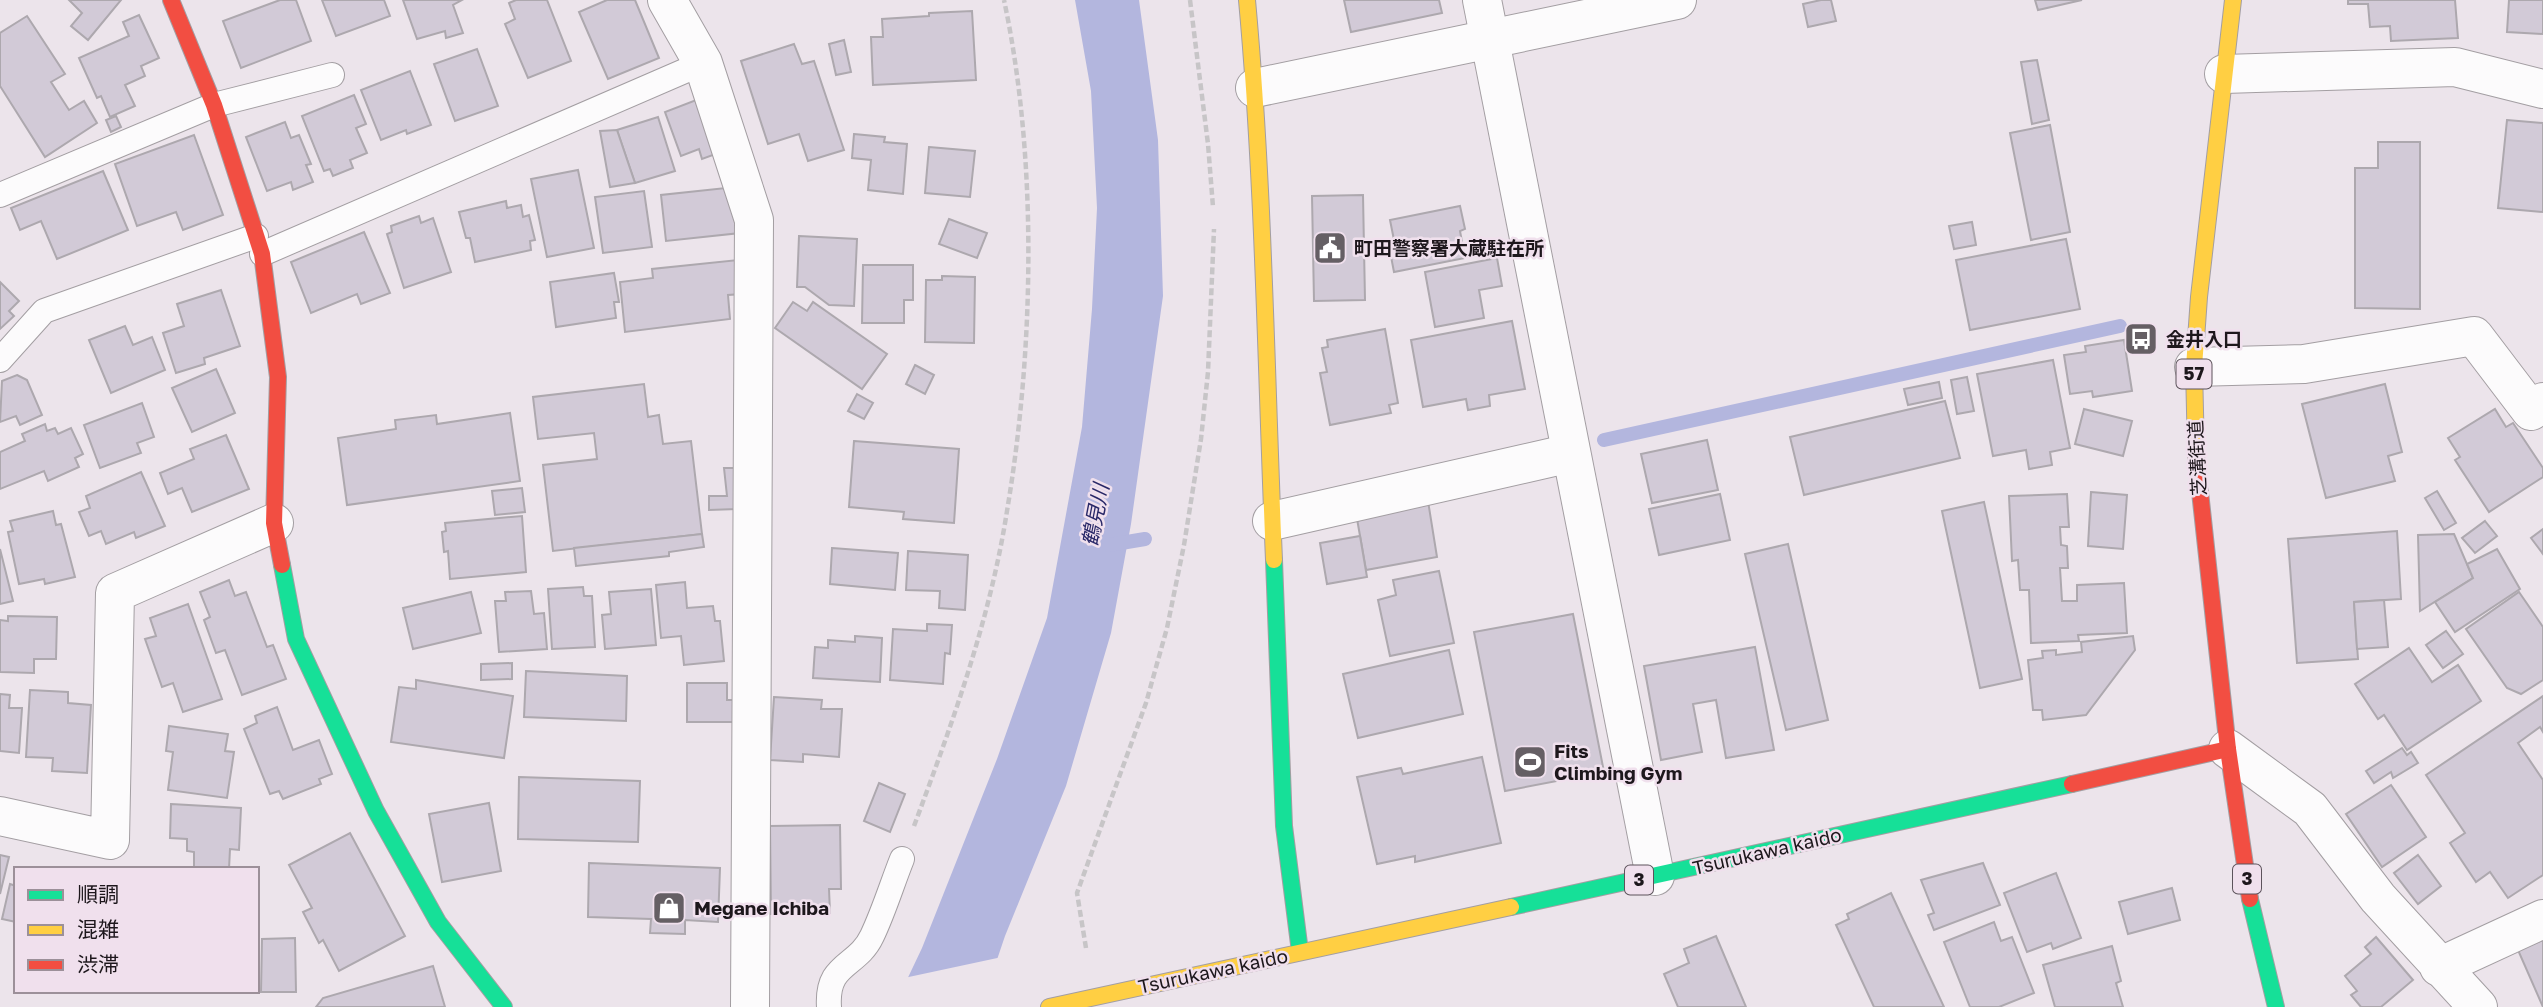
<svg xmlns="http://www.w3.org/2000/svg" width="2543" height="1007" font-family="'Golos Text','Noto Sans JP',sans-serif">
<rect width="100%" height="100%" fill="#ece4eb"/>
<!-- water -->
<path fill="#b3b6de" d="M1075 0H1139L1158 140 1163 296 1131 524 1111 633 1066 786 1005 936 981 1007H894L922 948 997 759 1047 618 1082 427 1092 309 1097 208 1091 91Z"/>
<!-- pier -->
<path fill="#ece4eb" d="M1002 957 985 1007H890L904 978Z"/>
<g fill="none" stroke-linecap="round" stroke-linejoin="round">
<!-- stream -->
<g stroke="#b3b6de" stroke-width="14">
<path d="M1604 440 2120 326"/>
<path d="M1109 545 1145 539"/>
</g>
</g>
<!-- building -->
<g fill="#d2cad7" stroke="#ada8ae" stroke-width="2">
<path d="M69 0H121L88 40 71 26 82 13Z"/>
<path d="M280 0H296L311 41 241 68 223 21Z"/>
<path d="M322 0H384L390 16 336 36Z"/>
<path d="M403 0H462L453 5 463 33 446 38 445 31 417 39Z"/>
<path d="M516 0H547L571 61 528 78 505 24 515 19 509 3Z"/>
<path d="M607 0H635L659 58 608 79 579 12Z"/>
<path d="M1344 0H1439L1442 13 1351 32Z"/>
<path d="M1821 0H1831L1836 21 1808 27 1803 4Z"/>
<path d="M2035 0H2082L2038 10Z"/>
<path d="M2348 0H2455L2458 38 2391 41 2390 26 2370 27 2368 4H2348Z"/>
<path d="M2509 0H2543V34L2507 32Z"/>
<path d="M972 11 976 80 873 85 871 37H883L882 19 929 16V13Z"/>
<path d="M139 15 159 58 141 66 145 76 125 85 135 106 110 117 101 96 97 98 79 58 129 36 123 22Z"/>
<path d="M27 16 65 74 51 82 69 110 84 101 97 123 45 157 0 86V33Z"/>
<path d="M844 40 851 72 836 75 829 44Z"/>
<path d="M794 44 802 64 814 61 844 150 808 161 799 134 768 144 741 61Z"/>
<path d="M477 49 498 106 455 121 434 64Z"/>
<path d="M2037 60 2049 120 2032 124 2021 62Z"/>
<path d="M410 71 431 125 407 134 406 130 381 140 361 90Z"/>
<path d="M354 95 366 124 356 128 367 153 350 160 353 168 333 176 330 169 324 171 302 116Z"/>
<path d="M704 97 724 151 702 159 699 149 681 156 665 112Z"/>
<path d="M116 116 121 127 111 132 106 120Z"/>
<path d="M658 117 675 171 635 183 617 130Z"/>
<path d="M2507 120 2543 123V212L2498 208Z"/>
<path d="M285 122 291 138 299 135 311 164 306 165 313 182 293 190 291 182 267 191 246 137Z"/>
<path d="M2050 125 2070 232 2031 240 2010 133Z"/>
<path d="M617 130 635 183 610 187 600 131Z"/>
<path d="M854 134 885 137 884 142 907 144 903 194 868 190 871 160 852 158Z"/>
<path d="M194 135 223 215 183 230 176 212 137 226 115 164Z"/>
<path d="M2378 142H2420V309L2355 308V168H2378Z"/>
<path d="M929 147 975 151 970 197 925 193Z"/>
<path d="M578 170 594 248 547 257 531 179Z"/>
<path d="M103 171 128 230 57 259 41 221 20 230 11 208Z"/>
<path d="M735 187 740 233 666 241 661 195Z"/>
<path d="M644 191 652 247 603 253 595 197Z"/>
<path d="M1363 195 1365 300 1314 301 1312 196Z"/>
<path d="M506 201 507 208 521 205 523 217 529 215 535 240 530 241 531 250 475 262 470 238H466L459 212Z"/>
<path d="M1460 206 1465 229 1460 231 1465 258 1394 272 1388 241 1394 240 1390 220Z"/>
<path d="M419 216 421 223 433 218 451 272 404 288 387 234 392 232 391 226Z"/>
<path d="M949 219 987 233 977 258 939 244Z"/>
<path d="M1972 222 1976 245 1954 249 1949 226Z"/>
<path d="M364 232 390 293 361 304 357 294 311 313 291 262Z"/>
<path d="M799 236 857 239 854 306 829 305 805 287H797Z"/>
<path d="M2066 239 2080 309 1970 330 1956 260Z"/>
<path d="M1497 258 1502 286 1479 290 1484 318 1435 327 1425 272Z"/>
<path d="M738 260 742 294 728 295 730 319 625 332 620 282 653 278 652 269Z"/>
<path d="M863 265H913V300H904V323H862Z"/>
<path d="M614 273 619 302H614L616 318 556 327 550 282Z"/>
<path d="M942 276 975 277 974 343 925 342 926 280H942Z"/>
<path d="M0 282 19 301 9 311 14 316 0 329Z"/>
<path d="M221 290 240 346 204 358 205 364 176 373 163 333 184 326 177 304Z"/>
<path d="M793 302 807 311 813 302 887 354 862 389 775 328Z"/>
<path d="M1512 321 1525 389 1489 395 1490 406 1468 410 1466 399 1423 407 1411 340Z"/>
<path d="M125 326 133 345 152 337 165 370 111 393 89 340Z"/>
<path d="M1385 329 1398 403 1389 405 1391 413 1330 425 1320 373 1327 372 1322 348 1328 347 1327 340Z"/>
<path d="M2124 340 2132 391 2093 397 2092 391 2070 394 2064 355 2086 352 2085 346Z"/>
<path d="M2053 360 2070 448 2050 452 2052 465 2029 469 2026 450 1993 456 1977 374Z"/>
<path d="M915 365 934 375 925 394 906 384Z"/>
<path d="M216 369 235 413 192 432 172 388Z"/>
<path d="M17 375 27 380 42 415 20 425 16 416 0 422 2 381Z"/>
<path d="M1967 377 1974 411 1957 414 1951 380Z"/>
<path d="M1939 382 1942 398 1908 405 1904 389Z"/>
<path d="M644 384 648 417 659 415 663 444 691 441 702 534 553 551 543 465 597 459 594 433 538 439 533 397Z"/>
<path d="M2385 384 2402 452 2388 456 2395 481 2326 498 2302 404Z"/>
<path d="M857 394 873 403 864 419 848 411Z"/>
<path d="M1945 401 1960 458 1804 495 1790 437Z"/>
<path d="M142 403 154 437 137 443 141 453 100 468 84 425Z"/>
<path d="M2084 409 2132 421 2123 456 2075 444Z"/>
<path d="M2495 409 2506 427 2513 423 2543 468V477L2489 512 2455 460 2460 457 2448 438Z"/>
<path d="M510 413 520 481 347 505 338 438 396 429 395 420 436 415 437 424Z"/>
<path d="M45 424 47 431 55 428 58 434 71 428 83 454 75 458 79 467 48 481 44 471 0 489V452L25 441 22 434Z"/>
<path d="M226 435 249 489 192 512 182 488 168 494 160 473 194 459 190 449Z"/>
<path d="M1707 440 1718 490 1652 503 1641 454Z"/>
<path d="M854 441 959 449 954 523 903 519 904 512 849 507Z"/>
<path d="M724 468H737V509L709 510V496H727Z"/>
<path d="M141 472 165 526 136 538 134 532 106 544 101 531 89 536 79 512 90 508 86 496Z"/>
<path d="M522 488 525 512 495 515 492 491Z"/>
<path d="M2437 491 2456 523 2444 530 2425 498Z"/>
<path d="M2091 492 2127 495 2123 549 2088 546Z"/>
<path d="M1720 494 1730 540 1659 555 1649 509Z"/>
<path d="M2067 494 2069 527H2060L2061 545 2067 546 2068 568H2060L2062 601H2077V585L2124 583 2127 633 2078 635 2079 641 2031 643 2029 590H2020L2018 560 2012 561 2009 496Z"/>
<path d="M1428 501 1437 557 1366 570 1356 513Z"/>
<path d="M1984 502 2022 679 1980 688 1942 511Z"/>
<path d="M53 511 56 525 61 524 75 577 45 584 44 579 19 584 8 532 13 531 10 521Z"/>
<path d="M522 516 526 572 450 579 448 551 444 552 442 532 446 531 445 523Z"/>
<path d="M2485 521 2497 536 2475 553 2462 538Z"/>
<path d="M2543 529V554L2531 538Z"/>
<path d="M2397 531 2401 599 2354 602 2358 659 2297 663 2288 539Z"/>
<path d="M702 534 704 547 669 552V556L576 566 574 548Z"/>
<path d="M2454 534 2473 578 2420 611 2418 535Z"/>
<path d="M1360 536 1367 577 1327 584 1320 543Z"/>
<path d="M1788 544 1828 720 1786 730 1745 554Z"/>
<path d="M832 548 898 553 895 590 830 584Z"/>
<path d="M0 549 13 601 0 604Z"/>
<path d="M2497 549 2520 589 2455 632 2435 602 2473 578 2467 564Z"/>
<path d="M908 551 968 555 965 610 939 608 940 591 906 590Z"/>
<path d="M1439 571 1454 643 1390 656 1378 600 1396 595 1393 580Z"/>
<path d="M229 580 235 596 246 592 267 647 273 645 286 679 242 695 225 650 216 653 204 620 210 617 200 592Z"/>
<path d="M685 582 687 608 713 606 715 621H720L724 661 684 665 681 636 661 638 656 585Z"/>
<path d="M583 587 584 596H592L595 647 552 649 548 589Z"/>
<path d="M651 589 656 645 605 649 602 615 611 614 609 592Z"/>
<path d="M531 591 534 614 544 613 547 649 499 652 495 601H506L505 592Z"/>
<path d="M471 592 481 633 413 649 403 608Z"/>
<path d="M2519 592 2543 627V680L2521 694 2507 688 2466 629Z"/>
<path d="M2384 600 2388 647 2357 649 2354 602Z"/>
<path d="M188 604 222 699 183 712 173 683 162 687 145 639 156 636 150 618Z"/>
<path d="M1573 614 1604 772 1505 791 1474 632Z"/>
<path d="M8 616 57 617 56 659H34V673L0 672V620L8 621Z"/>
<path d="M927 624 952 625 950 654 945 653 943 684 890 680 893 629 927 631Z"/>
<path d="M2446 631 2463 654 2443 668 2426 645Z"/>
<path d="M855 636 882 638 880 682 813 678 815 647 828 648V640L855 642Z"/>
<path d="M2133 636 2135 650 2086 715 2043 720 2042 710H2033L2028 660 2043 658 2042 651 2056 650V655L2082 652 2081 642Z"/>
<path d="M1755 647 1774 750 1726 758 1716 700 1693 704 1702 752 1661 760 1644 666Z"/>
<path d="M2409 648 2432 682 2458 665 2481 701 2407 750 2384 715 2378 719 2355 684Z"/>
<path d="M1449 650 1463 714 1358 738 1343 674Z"/>
<path d="M512 663V679L481 680V664Z"/>
<path d="M526 671 627 676 626 721 524 717Z"/>
<path d="M416 680 513 696 504 758 391 742 399 687 416 689Z"/>
<path d="M687 683H727V700H733V722H687Z"/>
<path d="M30 690 68 692V703L91 705 87 773 52 771 53 758 26 757Z"/>
<path d="M0 694 10 695 9 708H22L19 753 0 751Z"/>
<path d="M2543 696V732L2540 727 2518 743 2543 780V875L2508 898 2490 872 2476 882 2450 843 2465 833 2426 775Z"/>
<path d="M774 697 822 700 821 709H842L839 757 803 754V762L770 760Z"/>
<path d="M277 707 293 750 319 740 332 774 319 779 321 784 283 799 279 791 270 794 244 729 257 723 255 716Z"/>
<path d="M169 726 228 734 225 751 234 752 227 798 168 790 173 752 166 751Z"/>
<path d="M2402 748 2407 755 2411 752 2418 763 2393 778 2391 772 2374 783 2366 771Z"/>
<path d="M1482 757 1501 843 1415 862V856L1377 864 1357 777 1401 768 1403 774Z"/>
<path d="M519 777 640 781 638 842 518 839Z"/>
<path d="M879 783 905 794 890 832 864 821Z"/>
<path d="M2391 785 2426 837 2382 867 2346 814Z"/>
<path d="M489 803 501 871 442 882 429 814Z"/>
<path d="M171 804 241 808 239 850 230 849 229 869H194V852L187 851V839L170 838Z"/>
<path d="M840 825 841 889H829L830 913 771 914 770 826Z"/>
<path d="M350 833 405 936 339 971 323 940 319 943 303 912 312 908 289 865Z"/>
<path d="M0 855 9 857 0 894Z"/>
<path d="M2418 855 2441 886 2418 904 2394 873Z"/>
<path d="M589 863 720 868 718 922 685 920V934L650 933 651 919 588 917Z"/>
<path d="M1983 863 2000 905 1934 930 1928 915 1934 913 1921 880Z"/>
<path d="M2056 873 2081 938 2053 949 2051 943 2027 952 2004 893Z"/>
<path d="M10 884 16 886V922L2 919Z"/>
<path d="M2172 888 2180 920 2128 934 2119 902Z"/>
<path d="M1891 893 1944 1007H1874L1836 925 1849 919 1847 914Z"/>
<path d="M1994 922 2001 941 2012 937 2034 993 1999 1007H1970L1944 942Z"/>
<path d="M1716 936 1746 1007H1678L1664 974 1689 963 1684 949Z"/>
<path d="M2376 937 2413 980 2381 1007H2361L2351 995 2357 991 2345 976 2371 954 2365 947Z"/>
<path d="M295 938 296 992H261L262 939Z"/>
<path d="M2543 940V1007L2518 950Z"/>
<path d="M2112 946 2121 981 2116 983 2123 1007H2055L2043 965Z"/>
<path d="M433 966 445 1007H316L323 998Z"/>
</g>
<g fill="none" stroke-linecap="round" stroke-linejoin="round">
<defs>
<g id="lane">
<path d="M0 195 214 105 332 75"/>
<path d="M262 254 703 63"/>
<path d="M0 360 44 311 256 236"/>
<path d="M829 1007C826 962 857 968 872 936 884 911 892 884 902 859"/>
</g>
<g id="street">
<path d="M667 0 703 63 754 220 750 1007"/>
<path d="M1482 0 1655 876"/>
<path d="M2224 74 2455 67 2543 89"/>
<path d="M1255 88 1677 0"/>
<path d="M2194 367 2304 364 2474 336 2531 411 2543 402"/>
<path d="M1272 521 1571 453"/>
<path d="M2228 749 2310 809 2378 898 2478 1007"/>
<path d="M0 816 110 840 115 593 274 523"/>
<path d="M2439 967 2543 919"/>
</g>
<g id="fast">
<path d="M1274 560 1284 826 1300 952"/>
<path d="M282 565 296 639 376 811 438 922 504 1007"/>
<path d="M2250 899 2276 1007"/>
<path d="M1511 907 2072 784"/>
</g>
<g id="slow">
<path d="M1247 0C1264 186 1266 373 1274 560"/>
<path d="M2196 455 2194 367 2199 297 2233 0"/>
<path d="M1049 1007 1511 907"/>
</g>
<g id="jam">
<path d="M171 0 214 105 262 254 278 377 274 523 282 565"/>
<path d="M2196 455 2228 749 2250 899"/>
<path d="M2072 784 2228 749"/>
</g>
</defs>
<!-- lane casing -->
<use href="#lane" stroke="#a39ea2" stroke-width="26"/>
<!-- street casing -->
<use href="#street" stroke="#a39ea2" stroke-width="40"/>
<!-- fast casing -->
<use href="#fast" stroke="#a39ea2" stroke-width="18"/>
<!-- slow casing -->
<use href="#slow" stroke="#a39ea2" stroke-width="18"/>
<!-- jam casing -->
<use href="#jam" stroke="#a39ea2" stroke-width="18"/>
<!-- path -->
<g stroke="#c7c5c7" stroke-width="4.5" stroke-dasharray="7 3.5" stroke-linecap="butt">
<path d="M1190 0 1208 144 1213 207"/>
<path d="M914 826C952 724 990 620 1007 511 1034 350 1038 160 1004 0"/>
<path d="M1086 948 1077 893 1146 703 1167 628 1184 545 1201 439 1208 372 1214 229"/>
</g>
<!-- lane -->
<use href="#lane" stroke="#fcfbfc" stroke-width="24"/>
<!-- street -->
<use href="#street" stroke="#fcfbfc" stroke-width="38"/>
<!-- fast -->
<use href="#fast" stroke="#16e098" stroke-width="16"/>
<!-- slow -->
<use href="#slow" stroke="#ffcf43" stroke-width="16"/>
<!-- jam -->
<use href="#jam" stroke="#f24e42" stroke-width="16"/>
</g>
<!-- icons -->
<defs>
<symbol id="civic-square" viewBox="-11 -11 22 22"><rect x="-9" y="-9" width="18" height="18" rx="4" fill="#655f64" stroke="#f0e0ed"/><path d="M-.6-6.5H3V-4.5H.6V-3L4-1V1h2V6H-6V1h2V-1L-.6-3ZM-1.2 2.5V6h2.4V2.5Z" fill="#fff"/></symbol>
<symbol id="bus-square" viewBox="-11 -11 22 22"><rect x="-9" y="-9" width="18" height="18" rx="4" fill="#655f64" stroke="#f0e0ed"/><path d="M-5-6H5V4H4V6H2V4H-2V6H-4V4H-5ZM-3.5-4V0h7V-4ZM-3.5 1.2v1.5H-2V1.2ZM2 1.2v1.5H3.5V1.2Z" fill="#fff"/></symbol>
<symbol id="stadium-square" viewBox="-11 -11 22 22"><rect x="-9" y="-9" width="18" height="18" rx="4" fill="#655f64" stroke="#f0e0ed"/><path d="M0-5a6.5 5 0 1 0 0 10a6.5 5 0 1 0 0-10ZM-3.5-1.8h7v3.6h-7Z" fill="#fff"/></symbol>
<symbol id="shop-square" viewBox="-11 -11 22 22"><rect x="-9" y="-9" width="18" height="18" rx="4" fill="#655f64" stroke="#f0e0ed"/><path d="M-5-2.5h2.3a2.7 3.5 0 0 1 5.4 0H5L5.5 6h-11ZM-1.5-2.5h3a1.5 2.3 0 0 0-3 0Z" fill="#fff"/></symbol>
</defs>
<g fill-rule="evenodd">
<use href="#civic-square" x="1311" y="229" width="38" height="38"/>
<use href="#bus-square" x="2122" y="320" width="38" height="38"/>
<use href="#stadium-square" x="1511" y="743" width="38" height="38"/>
<use href="#shop-square" x="650" y="889" width="38" height="38"/>
</g>
<g text-anchor="middle" stroke-width="5" stroke-linejoin="round" paint-order="stroke">
<!-- shield labels -->
<g fill="#f0e0ed" stroke="#5c535b" stroke-width="2">
<rect x="2176.5" y="359.5" width="35" height="29" rx="5"/>
<rect x="2233" y="864.5" width="28" height="29" rx="5"/>
<rect x="1625" y="865.5" width="28" height="29" rx="5"/>
</g>
<g font-size="18" font-weight="bold" fill="#1d171c">
<text x="2194" y="380">57</text>
<text x="2247" y="885">3</text>
<text x="1639" y="886">3</text>
</g>
<!-- poi labels -->
<g font-size="19" font-weight="bold" fill="#1d171c" stroke="#f0e0ed" text-anchor="start">
<text x="1354" y="255">町田警察署大蔵駐在所</text>
<text x="2166" y="346">金井入口</text>
<text x="1554" y="758">Fits<tspan x="1554" dy="22">Climbing Gym</tspan></text>
<text x="694" y="915">Megane Ichiba</text>
</g>
<!-- street labels -->
<g font-size="19" fill="#1d171c" stroke="#f0e0ed">
<text transform="translate(2197 458) rotate(-93)" y="7">芝溝街道</text>
<text transform="translate(1767 851) rotate(-13)" y="7">Tsurukawa kaido</text>
<text transform="translate(1213 971) rotate(-12)" y="7">Tsurukawa kaido</text>
</g>
<!-- water labels -->
<g font-size="21" font-style="italic" fill="#292868" stroke="#f0e0ed">
<text transform="translate(1096 515) rotate(-79)" y="7">鶴見川</text>
</g>
</g>
<!-- legend -->
<rect x="14" y="867" width="245" height="126" fill="#f0e0ed" stroke="#9c9099" stroke-width="2"/>
<rect x="28" y="890" width="35" height="10" fill="#16e098" stroke="#9c9099" stroke-width="2"/>
<text x="77" y="902" font-size="21" fill="#1d171c">順調</text>
<rect x="28" y="925" width="35" height="10" fill="#ffcf43" stroke="#9c9099" stroke-width="2"/>
<text x="77" y="937" font-size="21" fill="#1d171c">混雑</text>
<rect x="28" y="960" width="35" height="10" fill="#f24e42" stroke="#9c9099" stroke-width="2"/>
<text x="77" y="972" font-size="21" fill="#1d171c">渋滞</text>
</svg>
